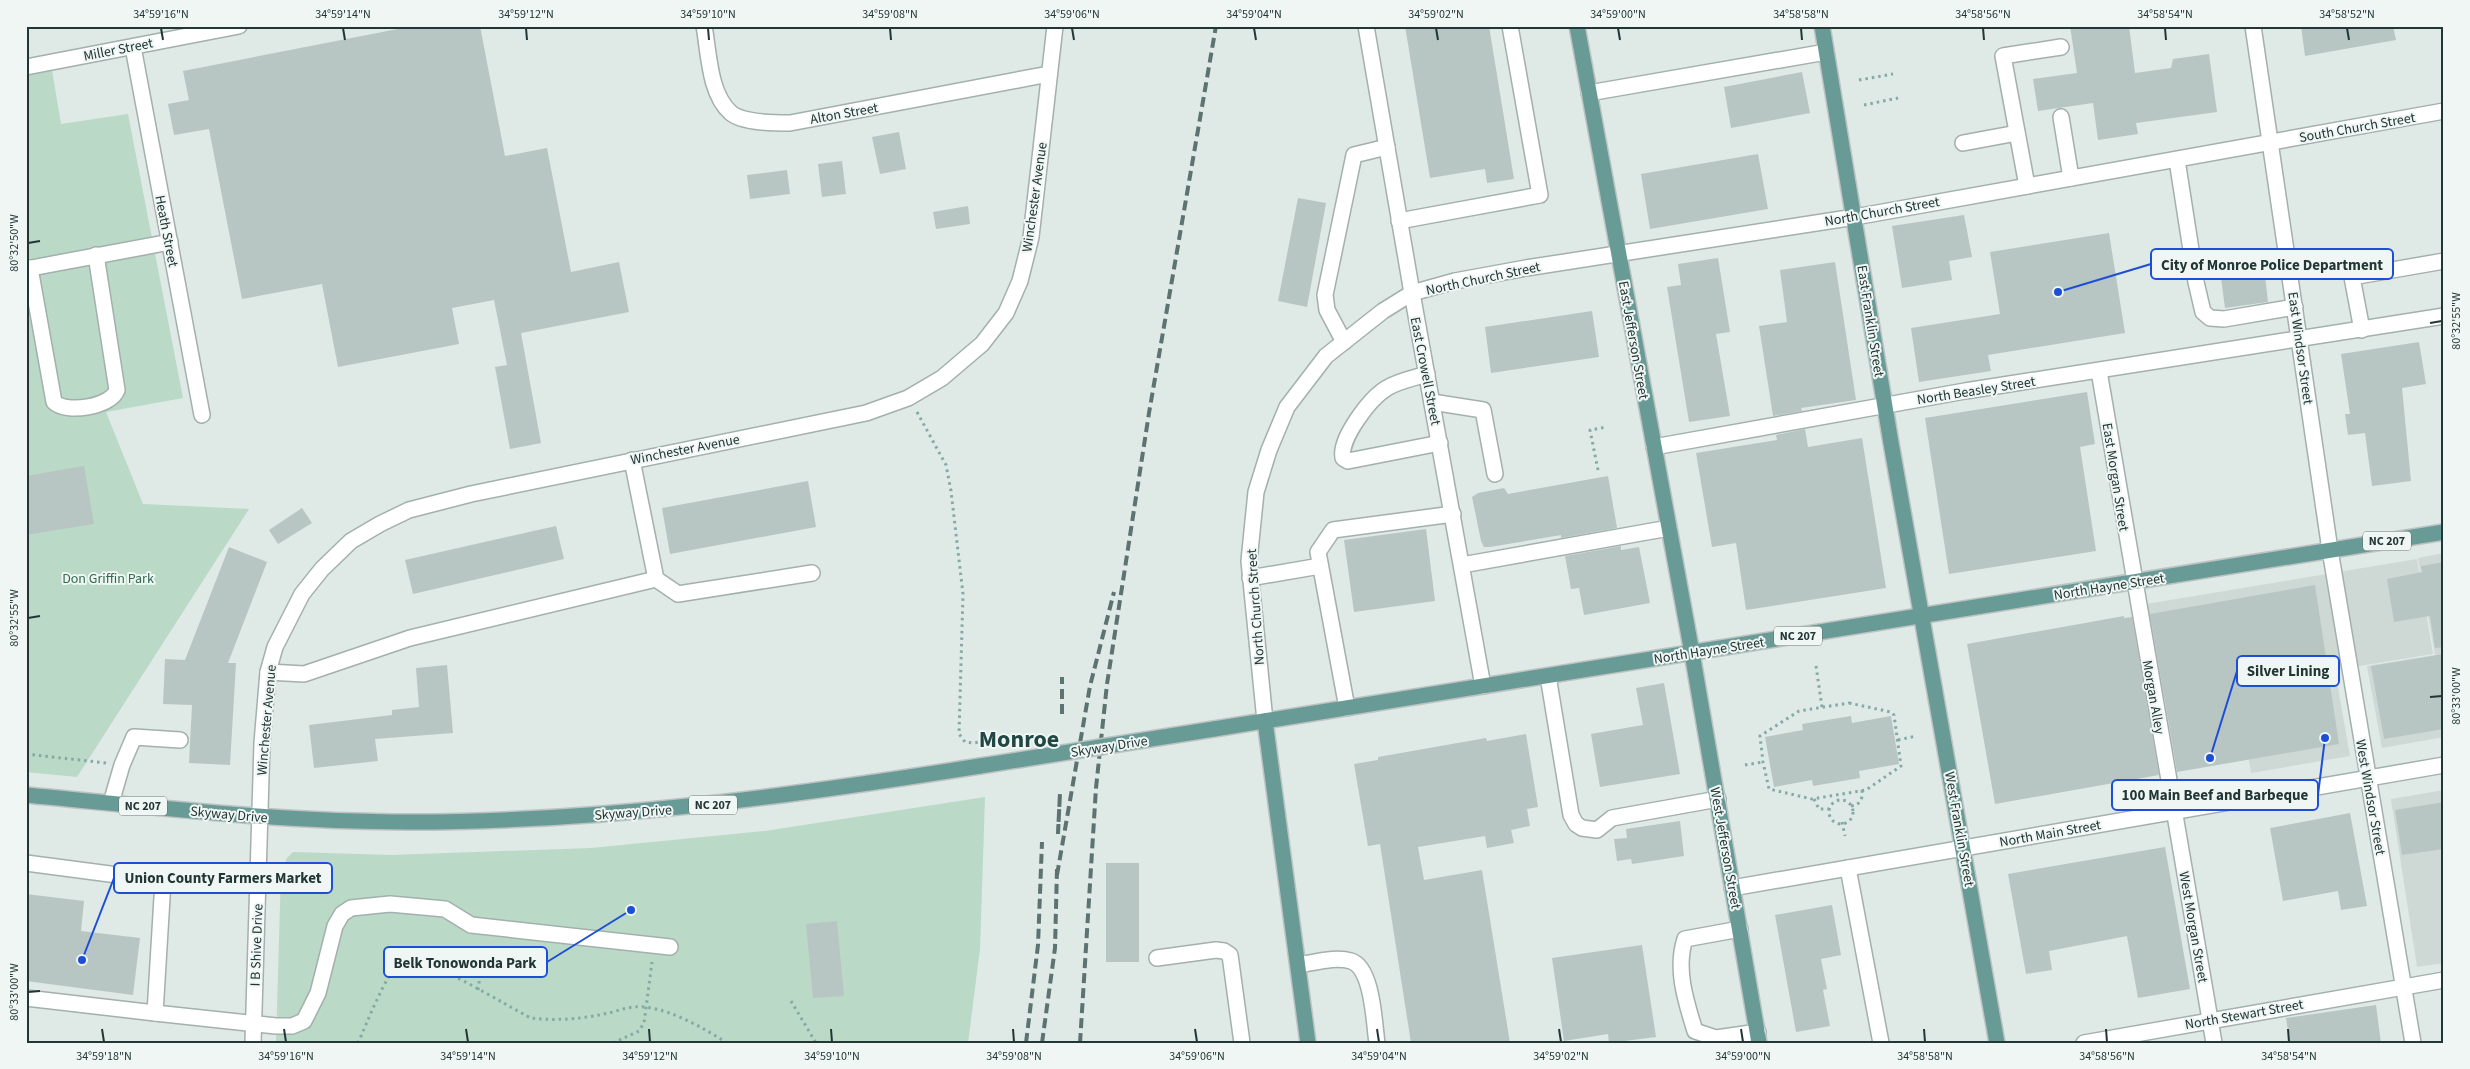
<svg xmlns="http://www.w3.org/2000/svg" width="2470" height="1069" font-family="'Source Sans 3',sans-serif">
<rect width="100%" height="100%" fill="#dfe9e6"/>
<!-- built -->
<g fill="#ced9d6">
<path d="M2444 553V737L2382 748 2367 666 2435 655 2418 558Z"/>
<path d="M2417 559 2433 654 2335 670 2350 756 2251 773 2236 684 2162 697 2146 604Z"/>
<path d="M2444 790V963L2417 967 2391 799Z"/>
</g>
<!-- green -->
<g fill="#bad9c7">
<path d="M52 70 61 124 128 114 183 398 106 412 143 504 249 509 77 777 26 772V74Z"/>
<path d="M985 797 980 949 968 1043H276L281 872 287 858 293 852 392 855 591 848 765 831Z"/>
</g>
<!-- building -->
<g fill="#b8c6c3">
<path d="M413 26H480L505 156 547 148 571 272 619 262 629 312 521 333 541 443 510 449 495 367 507 365 494 300 452 308 459 344 338 367 322 284 242 299 209 129 174 135 168 104 189 100 183 71Z"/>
<path d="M1405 26H1489L1514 179 1487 183 1485 169 1430 178Z"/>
<path d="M2070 26H2129L2135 73 2171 68 2173 59 2209 54 2217 112 2136 123 2138 134 2098 140 2093 103 2038 111 2033 79 2077 73Z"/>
<path d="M2301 26H2393L2396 40 2305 56Z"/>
<path d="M1802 72 1810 113 1731 128 1724 87Z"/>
<path d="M899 132 906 169 880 174 872 137Z"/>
<path d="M1758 154 1768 209 1650 229 1641 174Z"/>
<path d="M842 161 846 194 822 197 818 164Z"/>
<path d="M787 170 790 194 750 199 747 175Z"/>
<path d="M1298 198 1326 203 1307 307 1278 301Z"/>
<path d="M968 206 970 224 936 229 933 212Z"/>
<path d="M1964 215 1972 257 1949 261 1952 280 1902 288 1892 226Z"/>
<path d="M2109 233 2125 333 1988 355 1991 371 1919 382 1911 328 2000 314 1990 252Z"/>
<path d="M2262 250 2268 302 2225 308 2218 255Z"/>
<path d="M1718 258 1730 332 1716 334 1730 416 1689 422 1667 287 1681 285 1678 264Z"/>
<path d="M1835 262 1856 400 1801 408 1802 411 1773 416 1759 326 1787 322 1780 270Z"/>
<path d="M1592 311 1599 357 1491 373 1485 327Z"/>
<path d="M2419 342 2426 384 2402 388 2411 481 2372 486 2365 433 2348 435 2345 414H2350L2341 354Z"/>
<path d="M2087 392 2095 444 2080 447 2096 551 1949 574 1925 418Z"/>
<path d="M1805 429 1808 447 1862 438 1886 588 1746 610 1736 543 1712 547 1696 453 1777 440 1776 435Z"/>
<path d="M84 466 94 524 26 535V476Z"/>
<path d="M1608 476 1617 528 1561 538V535L1490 547H1484L1481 541 1472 497 1478 493 1504 488 1508 494Z"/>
<path d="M808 481 816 527 670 554 662 508Z"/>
<path d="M302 508 312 523 278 544 269 530Z"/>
<path d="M556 526 564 559 413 594 405 560Z"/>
<path d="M1426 529 1435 601 1354 612 1344 540Z"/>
<path d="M1621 546V550L1639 547 1650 603 1584 615 1579 588 1571 589 1565 556Z"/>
<path d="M229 547 267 562 228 663H236L230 765 189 763 192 705 163 704 165 659 185 660Z"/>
<path d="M2444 562V647L2435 648 2430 616 2394 622 2387 579 2422 572 2421 566Z"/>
<path d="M2315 585 2339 744 2177 772 2150 614Z"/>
<path d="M2124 616V618L2132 617 2159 775 1995 804 1967 644Z"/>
<path d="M2444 654V729L2384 739 2371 666Z"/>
<path d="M447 665 453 733 375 739 378 761 314 768 309 725 392 715V710L419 707 416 668Z"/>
<path d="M1664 683 1680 774 1600 787 1591 734 1643 725 1636 688Z"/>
<path d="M1851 716 1852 723 1891 716 1899 764 1859 771 1860 778 1813 786 1812 780 1774 787 1765 737 1803 730 1802 724Z"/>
<path d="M1526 734 1538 807 1527 809 1530 826 1511 830 1514 843 1487 848 1485 836 1418 847 1424 880 1482 870 1510 1043H1411L1380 844 1368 846 1354 764 1378 760V757L1486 738 1487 741Z"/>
<path d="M2444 802V849L2402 855 2395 810Z"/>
<path d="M2350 813 2367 906 2341 910 2338 891 2283 901 2270 828Z"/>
<path d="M1680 821 1684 856 1632 864 1631 859 1617 861 1614 839 1627 838 1626 829Z"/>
<path d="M2165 847 2190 989 2138 998 2127 936 2049 951 2052 970 2026 974 2008 874Z"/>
<rect x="1106" y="863" width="33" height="99"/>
<path d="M26 894 84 901 81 931 140 938 133 995 26 981Z"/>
<path d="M1832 905 1841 955 1821 959 1827 989 1823 990 1830 1026 1796 1032 1775 915Z"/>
<path d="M837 921 844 996 813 998 806 924Z"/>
<path d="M1642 945 1656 1037 1609 1043 1608 1034 1564 1041 1552 958Z"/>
<path d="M2376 1005 2381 1043H2290L2286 1018Z"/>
</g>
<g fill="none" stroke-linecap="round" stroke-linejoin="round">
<defs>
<g id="minor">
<path d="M704 26C709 53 709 94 731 113 743 123 775 123 790 123L1049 74"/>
<path d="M1366 26 1412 293 1483 686"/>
<path d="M2253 26 2330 550 2413 1043"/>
<path d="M133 47 202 415"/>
<path d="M26 67 239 26"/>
<path d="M1589 93 1826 52"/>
<path d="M2061 117 2071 178"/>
<path d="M1963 143 2017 133"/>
<path d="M2177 160 2196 282 2203 312 2210 318 2224 319 2295 307"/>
<path d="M2027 186 2003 56 2061 47"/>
<path d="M1399 221 1540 195 1510 26"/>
<path d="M30 268 54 402C66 414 111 407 117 390L96 255"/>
<path d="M26 269 170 242"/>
<path d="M2362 330 2352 277 2444 261"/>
<path d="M1344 342 1327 310 1325 295 1354 155 1387 147"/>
<path d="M2099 371 2214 1043"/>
<path d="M1427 374C1414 378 1398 381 1387 388 1370 398 1339 439 1343 458L1348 461 1440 443"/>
<path d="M1432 402 1483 410 1495 474"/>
<path d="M1654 447 1965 391 2444 316"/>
<path d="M1462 565 1669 528"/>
<path d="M1250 578 1320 566"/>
<path d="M656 579 678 594 812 573"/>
<path d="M268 672 304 674 410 638 656 579 632 460"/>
<path d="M1548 676 1571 815 1576 824 1582 828 1597 830 1612 818 1718 799"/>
<path d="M1347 708 1318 552 1333 530 1453 514"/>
<path d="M1265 721 1249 561 1256 492 1269 450 1287 407 1326 356 1383 311 1412 293 1455 281 1526 268 1855 217 2444 111"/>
<path d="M111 803 122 765 134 737 180 740"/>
<path d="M26 863 163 881 155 1013 276 1026H292L304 1021 318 993 335 926 342 914 351 908 390 904 445 909 471 925 670 947"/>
<path d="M1848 868 1881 1043"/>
<path d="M1732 888 2444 765"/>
<path d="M1740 929 1685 939C1675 969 1686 1002 1695 1031L1716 1038 1758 1032"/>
<path d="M1157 958 1216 950 1224 951 1230 955 1242 1043"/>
<path d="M1298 965C1314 963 1335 956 1351 961 1373 968 1374 1024 1377 1043"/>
<path d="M26 998 155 1013"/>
<path d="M253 1043 262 743 268 672 275 647 302 594 322 569 351 541 380 524 409 510 471 494 866 413 908 398 942 378 982 344 1006 313 1020 281 1031 237 1055 26"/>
<path d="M2084 1043 2444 980"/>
</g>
<g id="major">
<path d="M1577 26 1692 653 1759 1043"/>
<path d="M1822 26 1891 443 1997 1043"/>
<path d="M1265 721 1308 1043"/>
<path d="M1214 729 2444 532"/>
<path d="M26 795C154 807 282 822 410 822 602 822 791 796 980 766"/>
</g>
</defs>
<!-- minor casing -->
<use href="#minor" stroke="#a3b0ad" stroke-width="18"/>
<!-- major casing -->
<use href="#major" stroke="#bdc3c2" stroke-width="18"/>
<!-- path -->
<g stroke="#83aaa4" stroke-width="3" stroke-dasharray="2.5 4" stroke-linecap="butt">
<path d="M1859 80 1893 74"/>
<path d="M1864 105 1898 98"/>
<path d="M917 412 946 465 951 491 963 594 959 734 965 742 973 743 993 740"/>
<path d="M1598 470 1590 430 1607 427"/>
<path d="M1816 666 1822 707"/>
<path d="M1849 703 1891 712 1894 715 1901 766 1866 790 1812 799 1769 789 1763 762 1760 736 1799 711Z"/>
<path d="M1898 740 1916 736"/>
<path d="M26 754 106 763"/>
<path d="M1745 765 1763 762"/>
<path d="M1814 799 1819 809H1829"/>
<circle cx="1841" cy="812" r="12"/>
<path d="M1851 806C1860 805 1863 799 1862 790"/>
<path d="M1842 822 1845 836"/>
<path d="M478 990 482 962"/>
<path d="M791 1001 816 1043"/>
<path d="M358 1043C367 1023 387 971 402 959 415 949 512 1009 531 1018 555 1021 581 1019 604 1014 614 1012 624 1008 634 1007 662 1004 704 1028 727 1043"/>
<path d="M613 1043 639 1031 644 1023 652 962"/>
</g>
<!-- minor -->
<use href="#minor" stroke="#fff" stroke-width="15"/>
<!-- major -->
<use href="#major" stroke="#689b96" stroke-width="15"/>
<!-- rail -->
<g stroke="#5c7371" stroke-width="4" stroke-dasharray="10 5" stroke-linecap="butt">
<path d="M1062 714V677"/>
<path d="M1058 834 1060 793 1058 833"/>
<path d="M1057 875 1090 686 1114 592"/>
<path d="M1026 1043 1038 945 1042 842"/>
<path d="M1042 1043 1055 948 1057 869"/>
<path d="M1080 1043 1096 788 1107 684 1149 413 1216 26"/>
</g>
<defs>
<path id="major-bridge" d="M980 766 1214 729"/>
</defs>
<!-- major-bridge casing -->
<use href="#major-bridge" stroke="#bdc3c2" stroke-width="18" stroke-linecap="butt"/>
<!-- major-bridge -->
<use href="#major-bridge" stroke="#689b96" stroke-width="15"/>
</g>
<!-- ticks -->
<path fill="none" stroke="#223735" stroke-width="2" d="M161 28 163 40M343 28 345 40M526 28 527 40M708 28 709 40M890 28 891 40M1072 28 1074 40M1254 28 1256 40M1436 28 1438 40M1618 28 1620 40M1801 28 1802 40M1983 28 1984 40M2165 28 2166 40M2347 28 2349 40M28 243 40 241M2430 323 2442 321M28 618 40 616M2430 697 2442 696M28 992 40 991M102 1029 104 1042M284 1029 286 1042M466 1029 468 1042M649 1029 650 1042M831 1029 832 1042M1013 1029 1014 1042M1195 1029 1197 1042M1377 1029 1379 1042M1559 1029 1561 1042M1741 1029 1743 1042M1924 1029 1925 1042M2106 1029 2107 1042M2288 1029 2289 1042"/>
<g text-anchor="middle" stroke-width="4" stroke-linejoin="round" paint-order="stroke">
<!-- shield labels -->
<g fill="#eff6f4" stroke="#60706e" stroke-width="1">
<rect x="2363" y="531.5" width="48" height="19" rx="4"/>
<rect x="1774" y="626.5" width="48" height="19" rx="4"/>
<rect x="689" y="795.5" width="48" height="19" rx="4"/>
<rect x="119" y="796.5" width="48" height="19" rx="4"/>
</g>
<g font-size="12" font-weight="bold" fill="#223735">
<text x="2387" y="545">NC 207</text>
<text x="1798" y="640">NC 207</text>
<text x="713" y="809">NC 207</text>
<text x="143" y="810">NC 207</text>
</g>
<!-- street labels -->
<g font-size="14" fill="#223735" stroke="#eff6f4">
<text transform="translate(118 49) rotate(-11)" y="5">Miller Street</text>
<text transform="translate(844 113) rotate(-10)" y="5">Alton Street</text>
<text transform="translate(2357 127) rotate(-10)" y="5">South Church Street</text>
<text transform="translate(1034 197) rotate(-82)" y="5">Winchester Avenue</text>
<text transform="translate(1882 211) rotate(-10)" y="5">North Church Street</text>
<text transform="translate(167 231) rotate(79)" y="5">Heath Street</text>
<text transform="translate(1483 278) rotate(-12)" y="5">North Church Street</text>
<text transform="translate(1871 321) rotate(81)" y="5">East Franklin Street</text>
<text transform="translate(1634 340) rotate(80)" y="5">East Jefferson Street</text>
<text transform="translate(2301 348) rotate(82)" y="5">East Windsor Street</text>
<text transform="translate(1426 371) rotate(79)" y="5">East Crowell Street</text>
<text transform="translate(1976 390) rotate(-9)" y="5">North Beasley Street</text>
<text transform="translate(685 449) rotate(-11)" y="5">Winchester Avenue</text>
<text transform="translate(2116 477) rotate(81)" y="5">East Morgan Street</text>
<text transform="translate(2109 586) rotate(-9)" y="5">North Hayne Street</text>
<text transform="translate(1255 607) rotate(-94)" y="5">North Church Street</text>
<text transform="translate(1709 650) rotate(-9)" y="5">North Hayne Street</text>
<text transform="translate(2154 697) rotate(80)" y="5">Morgan Alley</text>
<text transform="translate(266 720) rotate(-85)" y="5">Winchester Avenue</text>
<text transform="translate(1109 746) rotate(-9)" y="5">Skyway Drive</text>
<text transform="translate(2371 797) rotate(80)" y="5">West Windsor Street</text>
<text transform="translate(633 812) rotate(-4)" y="5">Skyway Drive</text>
<text transform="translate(229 814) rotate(5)" y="5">Skyway Drive</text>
<text transform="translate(1960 829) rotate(80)" y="5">West Franklin Street</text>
<text transform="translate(2050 833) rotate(-10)" y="5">North Main Street</text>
<text transform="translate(1726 848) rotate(80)" y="5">West Jefferson Street</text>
<text transform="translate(2194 927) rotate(80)" y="5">West Morgan Street</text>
<text transform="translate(256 945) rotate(-88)" y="5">I B Shive Drive</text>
<text transform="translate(2244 1014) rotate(-10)" y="5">North Stewart Street</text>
</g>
<!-- park labels -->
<g font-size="14" fill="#306a50" stroke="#eff6f4">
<text x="108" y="583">Don Griffin Park</text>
</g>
<!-- town labels -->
<g font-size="24" font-weight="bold" fill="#204744" stroke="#eff6f4">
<text x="1019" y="747">Monroe</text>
</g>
</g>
<!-- callouts -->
<path fill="none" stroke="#1d4ed8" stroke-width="2" d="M2058 292L2151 264M2210 758L2237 671M2325 738L2318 795M82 960L114 878M631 910L547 962"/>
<g fill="#1d4ed8" stroke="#eff6f4" stroke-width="2">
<circle cx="2058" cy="292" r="5"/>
<circle cx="2210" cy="758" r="5"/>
<circle cx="2325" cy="738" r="5"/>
<circle cx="82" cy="960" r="5"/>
<circle cx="631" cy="910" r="5"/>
</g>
<g fill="#eff6f4" stroke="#1d4ed8" stroke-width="2">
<rect x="2151" y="249" width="242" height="30" rx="5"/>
<rect x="2237" y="656" width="102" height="30" rx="5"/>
<rect x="2112" y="780" width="206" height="30" rx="5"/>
<rect x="114" y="863" width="218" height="30" rx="5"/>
<rect x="384" y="947" width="163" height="30" rx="5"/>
</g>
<g font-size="15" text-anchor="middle" font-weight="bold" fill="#223735">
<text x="2272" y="270">City of Monroe Police Department</text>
<text x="2288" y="676">Silver Lining</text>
<text x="2215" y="800">100 Main Beef and Barbeque</text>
<text x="223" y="883">Union County Farmers Market</text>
<text x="465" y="968">Belk Tonowonda Park</text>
</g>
<!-- border -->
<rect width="2470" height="1069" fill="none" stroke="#eff6f4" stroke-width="55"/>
<rect x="28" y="28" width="2414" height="1014" fill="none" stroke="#223735" stroke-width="2"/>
<g font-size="12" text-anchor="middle" fill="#223735">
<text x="161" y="18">34°59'16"N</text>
<text x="343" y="18">34°59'14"N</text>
<text x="526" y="18">34°59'12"N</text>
<text x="708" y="18">34°59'10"N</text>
<text x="890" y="18">34°59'08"N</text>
<text x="1072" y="18">34°59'06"N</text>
<text x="1254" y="18">34°59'04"N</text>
<text x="1436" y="18">34°59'02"N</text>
<text x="1618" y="18">34°59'00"N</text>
<text x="1801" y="18">34°58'58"N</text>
<text x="1983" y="18">34°58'56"N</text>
<text x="2165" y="18">34°58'54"N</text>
<text x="2347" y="18">34°58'52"N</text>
<text transform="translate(14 243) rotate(-90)" y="4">80°32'50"W</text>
<text transform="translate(2456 321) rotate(-90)" y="4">80°32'55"W</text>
<text transform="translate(14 618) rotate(-90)" y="4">80°32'55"W</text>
<text transform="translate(2456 696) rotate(-90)" y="4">80°33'00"W</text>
<text transform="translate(14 992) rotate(-90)" y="4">80°33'00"W</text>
<text x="104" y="1060">34°59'18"N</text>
<text x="286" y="1060">34°59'16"N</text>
<text x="468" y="1060">34°59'14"N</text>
<text x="650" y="1060">34°59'12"N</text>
<text x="832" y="1060">34°59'10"N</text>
<text x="1014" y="1060">34°59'08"N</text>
<text x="1197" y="1060">34°59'06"N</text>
<text x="1379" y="1060">34°59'04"N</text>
<text x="1561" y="1060">34°59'02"N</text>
<text x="1743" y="1060">34°59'00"N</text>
<text x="1925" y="1060">34°58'58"N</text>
<text x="2107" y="1060">34°58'56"N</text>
<text x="2289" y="1060">34°58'54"N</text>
</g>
</svg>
